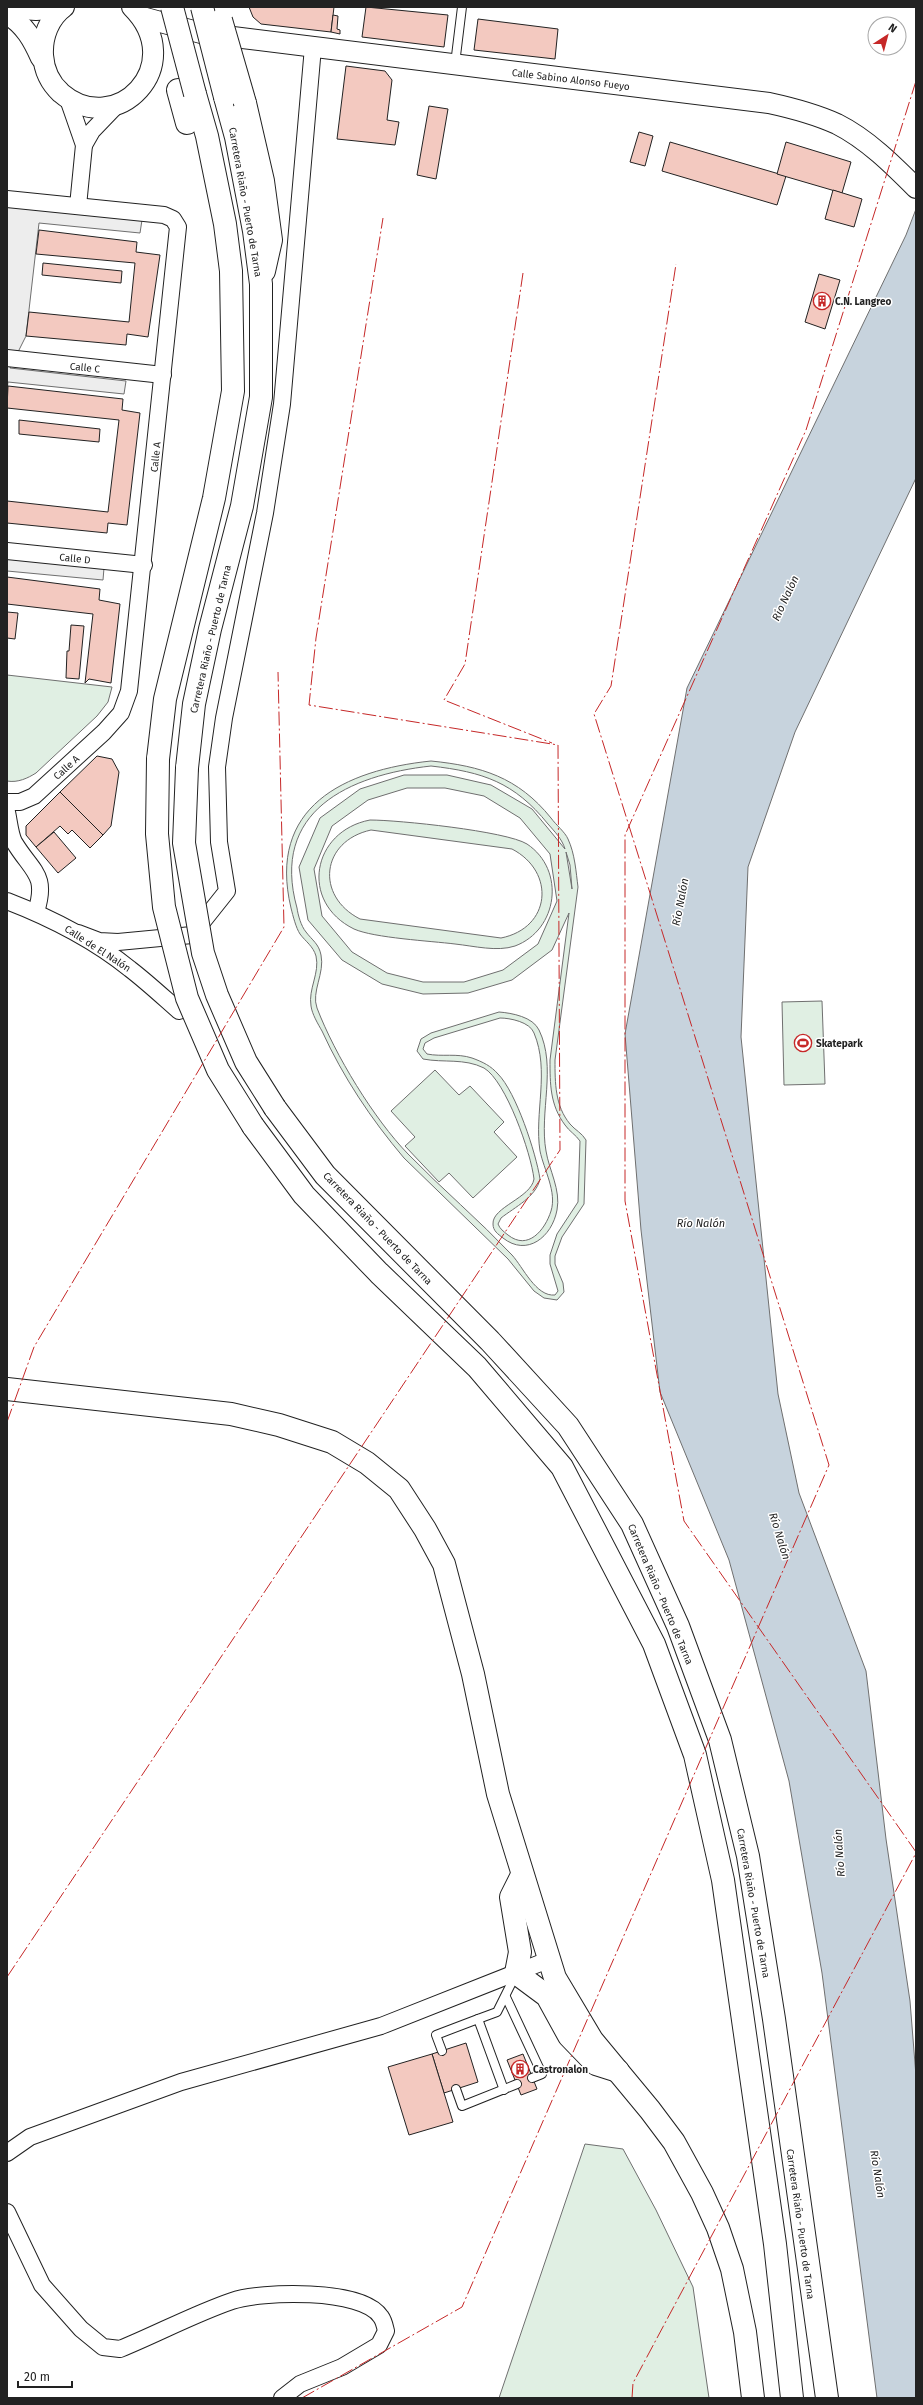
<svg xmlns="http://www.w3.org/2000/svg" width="923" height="2405" font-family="'Fira Sans',sans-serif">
<rect width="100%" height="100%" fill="#fff"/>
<!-- green -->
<g fill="#e0efe3" stroke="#6f6f6f" fill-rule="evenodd">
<path d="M7 675 112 687 108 702 97 716 36 773C28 778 18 783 7 781Z"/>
<path d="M431 761C481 766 518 777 551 818 556 825 565 832 568 839 575 854 576 872 578 887L555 1060C555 1083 555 1106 570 1124 575 1130 582 1133 586 1140L584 1204 562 1237 555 1256V1264L563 1283 564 1292 557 1300 544 1298 534 1291 508 1259 404 1158C371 1119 343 1077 322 1031 318 1024 312 1014 311 1006 308 989 320 973 316 956 313 946 306 942 300 934 296 928 293 916 291 908 267 807 344 770 431 761ZM431 766C483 772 514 782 548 824 555 832 562 839 565 849L532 809 491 785 447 775H404L360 789 320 818 299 867 308 920 342 960 382 984 423 994 468 993 512 980 552 950 569 913 550 1060C550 1084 550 1105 565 1125 569 1131 576 1135 580 1141L578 1202 557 1234 550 1255V1264L558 1291 555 1295C536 1297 523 1267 512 1255 479 1220 442 1189 408 1154 374 1119 335 1055 317 1008 311 992 325 973 321 955 319 944 312 940 306 932 301 926 298 915 297 908 270 811 349 775 431 766ZM407 788H445L484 796 520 818 550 854 557 901 538 944 503 970 464 982H423L387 973 352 952 322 916 314 869 332 826 368 800ZM566 852 570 865 572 889Z"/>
<path d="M370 820C398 820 506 831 527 844 566 870 558 930 515 946 497 952 474 946 455 944 431 941 374 938 354 929 299 902 312 831 370 820ZM371 830 512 849C556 872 551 928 501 938L360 919C315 896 321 841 371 830Z"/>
<path d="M822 1001 825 1084 784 1085 782 1002Z"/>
<path d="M499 1012C512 1013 533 1017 539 1030 557 1067 539 1112 546 1151 549 1170 561 1190 557 1210 552 1237 527 1257 503 1238 498 1234 493 1231 493 1224 492 1207 531 1198 534 1179 531 1153 506 1081 484 1068 464 1058 444 1063 423 1059L417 1051 421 1039 431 1033ZM500 1018C510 1018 530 1022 534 1033 550 1071 534 1113 540 1151 544 1170 557 1192 551 1211 545 1230 528 1251 508 1235 503 1231 500 1229 498 1224L501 1218C515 1207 536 1197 540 1179 536 1153 516 1092 498 1074 491 1066 483 1062 472 1058 457 1053 442 1057 427 1054L423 1049 425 1043 434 1038Z"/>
<path d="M435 1070 459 1095 470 1086 504 1122 494 1132 517 1157 473 1198 449 1173 439 1182 405 1146 415 1137 391 1111Z"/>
<path d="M585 2144 623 2149 656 2210 693 2287 709 2398H499Z"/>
</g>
<!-- parking -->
<g fill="#ededed" stroke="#6f6f6f">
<path d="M7 199 142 220 140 233 39 223 26 336 10 368 126 381 124 394 8 382 7 390Z"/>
<path d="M7 558 104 568 103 580 7 571Z"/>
</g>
<!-- water -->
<path fill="#c7d3dd" stroke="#6f6f6f" d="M916 209V478L795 732 748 867 741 1037 778 1394 799 1493 866 1671 886 1839 910 2001 916 2076V2398H877L822 1973 789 1781 729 1560 660 1392 641 1230 625 1034 687 688 906 235Z"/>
<!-- building -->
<g fill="#f3c9c0" stroke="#222">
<path d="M249 7H334L331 32 261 24 253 17Z"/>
<path d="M366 7 448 15 444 47 362 37Z"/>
<path d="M333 15 338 16 337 29 340 30V34L331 32Z"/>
<path d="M478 19 558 29 555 59 474 50Z"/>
<path d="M346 66 385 71 392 80 387 120 399 122 395 145 337 139Z"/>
<path d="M429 106 448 109 436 179 417 175Z"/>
<path d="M639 132 653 136 645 166 630 162Z"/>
<path d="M670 142 786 176 777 205 662 171Z"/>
<path d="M786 142 851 162 842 193 777 174Z"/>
<path d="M833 190 862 199 854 227 825 219Z"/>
<path d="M39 230 137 242 136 252 160 255 148 337 127 334 126 345 26 336 29 312 129 322 135 263 36 254Z"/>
<path d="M43 263 122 271 121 283 42 275Z"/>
<path d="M819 274 840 280 825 329 805 322Z"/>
<path d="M8 386 123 399 122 410 140 413 127 525 108 523 107 533 7 523V501L108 512 119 420 7 408Z"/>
<path d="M19 420 100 429 99 442 19 434Z"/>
<path d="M7 577 100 589 99 600 120 604 111 683 89 679 85 683 93 614 7 604Z"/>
<path d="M7 612 18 613 15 639 7 638Z"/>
<path d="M71 625 84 626 79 679 66 678 67 651H69Z"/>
<path d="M97 756 112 759 119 772 111 826 103 835 60 792Z"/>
<path d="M60 792 103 835 90 848 72 830 68 834 60 826 36 847 26 835V826Z"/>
<path d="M54 832 76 858 58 873 36 847Z"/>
<path d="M466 2043 478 2082 444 2093 432 2054Z"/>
<path d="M432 2054 453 2122 409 2135 388 2067Z"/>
<path d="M523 2054 537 2089 521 2095 507 2060Z"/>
</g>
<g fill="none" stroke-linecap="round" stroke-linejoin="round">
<defs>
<g id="service">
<path d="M455 64 462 7"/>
<path d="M506 1997 542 2074 532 2078"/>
<path d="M478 2019 497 2012 516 1974"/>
<path d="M442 2051 436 2035 478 2019 504 2090"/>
<path d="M456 2089 462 2106 517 2084"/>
</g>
<g id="minor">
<path d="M68 99 84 145 78 206"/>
<path d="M84 145 92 131 117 105"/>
<path d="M7 199 164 215 173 219 178 227 129 691 121 713 104 732 34 796 20 802H7"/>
<path d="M7 358 163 375"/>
<path d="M7 551 144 565"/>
<path d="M7 812C9 821 10 834 14 842 32 872 48 874 36 912"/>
<path d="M7 901C51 918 93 939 130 969 147 982 163 997 179 1011"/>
<path d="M78 933 99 941 118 942 192 935 227 891 219 842 217 767 224 718 265 513 282 404 313 47"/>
<path d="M7 2153 30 2137 181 2082 381 2026 548 1960"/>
<path d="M7 2212 42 2285 81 2329 103 2347 120 2349C157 2334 194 2314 232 2301 260 2291 363 2288 381 2317 384 2321 385 2327 386 2331L379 2345 342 2367 300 2384 282 2398"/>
</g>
<g id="tertiary">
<path d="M64 7C49 18 42 37 43 55 44 70 50 83 61 93 116 140 190 65 132 7"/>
<path d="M7 8 36 10 62 8"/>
<path d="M7 14C25 25 33 40 41 58"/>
<path d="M142 17 201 33 769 103C792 108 815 114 837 124 867 139 893 165 916 188"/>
</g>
<path id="secondary" d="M7 1389 231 1414 279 1425 332 1442 367 1463 399 1489 425 1529 444 1564 473 1674 498 1794 555 1978 592 2040 650 2110 674 2142 702 2193 718 2228 732 2269 745 2332 753 2398"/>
<path id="primary" d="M522 1875 511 1897 520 1952 516 1973 547 1996 569 2036 596 2064 618 2071"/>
<g id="motorway">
<path d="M178 90 187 123"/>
<path d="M245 103 263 181 271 240 264 271"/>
<path d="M158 759 165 699 214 498 233 391 231 271 225 224 207 136 195 94"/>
<path d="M187 768 194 704 210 629 242 506 261 397V284L254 231 236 137 225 97"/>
<path d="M275 1108 325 1175 490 1341 568 1426 632 1524 678 1626 720 1740 748 1856 774 2019 827 2398"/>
<path d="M253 1126 304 1195 379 1273 477 1367 562 1467 654 1644 695 1755 723 1880 775 2244 792 2398"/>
</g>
</defs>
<!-- service casing -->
<use href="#service" stroke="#222" stroke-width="10"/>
<!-- minor casing -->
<use href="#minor" stroke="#222" stroke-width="18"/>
<!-- tertiary casing -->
<use href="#tertiary" stroke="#222" stroke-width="22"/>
<!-- secondary casing -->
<use href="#secondary" stroke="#222" stroke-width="24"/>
<!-- primary casing -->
<use href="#primary" stroke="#222" stroke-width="24"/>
<!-- motorway casing -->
<use href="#motorway" stroke="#222" stroke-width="24"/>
<!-- service -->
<use href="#service" stroke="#fff" stroke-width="8"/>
<!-- minor -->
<use href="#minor" stroke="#fff" stroke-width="16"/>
<!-- tertiary -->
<use href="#tertiary" stroke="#fff" stroke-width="20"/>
<!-- secondary -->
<use href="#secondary" stroke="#fff" stroke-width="22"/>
<!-- primary -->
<use href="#primary" stroke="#fff" stroke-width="22"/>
<!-- motorway -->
<use href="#motorway" stroke="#fff" stroke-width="22"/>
<defs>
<g id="motorway-bridge">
<path d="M172 7 195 94"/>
<path d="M202 7 225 97"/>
<path d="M221 20 245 103"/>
<path d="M158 759 157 834 164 907 187 998 218 1070 253 1126"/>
<path d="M187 768 184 843 203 953 217 995 246 1062 275 1108"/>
</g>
</defs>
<!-- motorway-bridge casing -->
<use href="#motorway-bridge" stroke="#222" stroke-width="24" stroke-linecap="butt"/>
<!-- motorway-bridge -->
<use href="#motorway-bridge" stroke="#fff" stroke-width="22"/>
<!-- power -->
<g stroke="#c62828" stroke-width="1" stroke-dasharray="14 3 2 3" stroke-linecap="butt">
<path d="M916 81 806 430 625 835V1201L684 1521 916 1852"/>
<path d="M523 273 465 664 444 700 552 743"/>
<path d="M7 1422 34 1347 284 927 278 672"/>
<path d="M7 1977 560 1150 558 745 309 705 316 638 383 218"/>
<path d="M302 2398 462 2307 829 1465 594 714 611 686 676 264"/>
<path d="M632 2398 633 2383 916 1853"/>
</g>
</g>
<!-- icons -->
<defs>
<symbol id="building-ring" viewBox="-11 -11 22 22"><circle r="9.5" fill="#fff" stroke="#c62828" stroke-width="1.5"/><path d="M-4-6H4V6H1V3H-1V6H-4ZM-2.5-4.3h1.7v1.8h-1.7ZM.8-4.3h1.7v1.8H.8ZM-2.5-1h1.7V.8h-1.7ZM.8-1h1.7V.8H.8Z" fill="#c62828"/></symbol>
<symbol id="stadium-ring" viewBox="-11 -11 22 22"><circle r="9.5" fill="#fff" stroke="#c62828" stroke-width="1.5"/><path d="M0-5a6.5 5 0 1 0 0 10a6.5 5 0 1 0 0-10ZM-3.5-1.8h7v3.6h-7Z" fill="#c62828"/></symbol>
</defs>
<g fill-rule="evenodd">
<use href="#building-ring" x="812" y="291" width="20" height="20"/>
<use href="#stadium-ring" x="793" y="1033" width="20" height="20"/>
<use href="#building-ring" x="510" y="2059" width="20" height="20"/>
</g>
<g text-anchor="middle" stroke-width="3" stroke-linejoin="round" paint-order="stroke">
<!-- street labels -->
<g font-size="10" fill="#222" stroke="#fff">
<text transform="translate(571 79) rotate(7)" y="4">Calle Sabino Alonso Fueyo</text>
<text transform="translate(246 202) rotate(80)" y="4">Carretera Riaño - Puerto de Tarna</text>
<text transform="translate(85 367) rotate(6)" y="4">Calle C</text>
<text transform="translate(155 457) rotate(-84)" y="4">Calle A</text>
<text transform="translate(75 558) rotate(6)" y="4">Calle D</text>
<text transform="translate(210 639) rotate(-77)" y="4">Carretera Riaño - Puerto de Tarna</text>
<text transform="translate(66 767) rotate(-42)" y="4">Calle A</text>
<text transform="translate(98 948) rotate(33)" y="4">Calle de El Nalón</text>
<text transform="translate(378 1228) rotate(46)" y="4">Carretera Riaño - Puerto de Tarna</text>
<text transform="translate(661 1594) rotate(67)" y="4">Carretera Riaño - Puerto de Tarna</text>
<text transform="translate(754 1903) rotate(80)" y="4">Carretera Riaño - Puerto de Tarna</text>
<text transform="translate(801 2224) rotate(82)" y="4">Carretera Riaño - Puerto de Tarna</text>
</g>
<!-- poi labels -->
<g font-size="10" font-weight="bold" fill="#222" stroke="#fff" text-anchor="start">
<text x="835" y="305">C.N. Langreo</text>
<text x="816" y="1047">Skatepark</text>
<text x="533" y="2073">Castronalon</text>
</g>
<!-- water labels -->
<g font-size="11" font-style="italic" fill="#222" stroke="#fff">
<text transform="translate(785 598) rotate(-65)" y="4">Río Nalón</text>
<text transform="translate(680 902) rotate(-79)" y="4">Río Nalón</text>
<text x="701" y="1227">Río Nalón</text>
<text transform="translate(780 1536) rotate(73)" y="4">Río Nalón</text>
<text transform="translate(839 1853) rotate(-94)" y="4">Río Nalón</text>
<text transform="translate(878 2174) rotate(81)" y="4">Río Nalón</text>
</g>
</g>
<!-- border -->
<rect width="923" height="2405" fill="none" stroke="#222222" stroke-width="16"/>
<!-- north arrow -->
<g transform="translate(887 36) rotate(36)"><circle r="19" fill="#ffffff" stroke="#a7a7a7"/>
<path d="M0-3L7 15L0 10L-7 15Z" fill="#c62828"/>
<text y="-6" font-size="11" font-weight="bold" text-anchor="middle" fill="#222222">N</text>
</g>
<!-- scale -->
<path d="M18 2381v6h54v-6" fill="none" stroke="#222222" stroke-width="2"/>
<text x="24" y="2381" font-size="12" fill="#222222" stroke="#ffffff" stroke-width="3" paint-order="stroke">20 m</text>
</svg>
